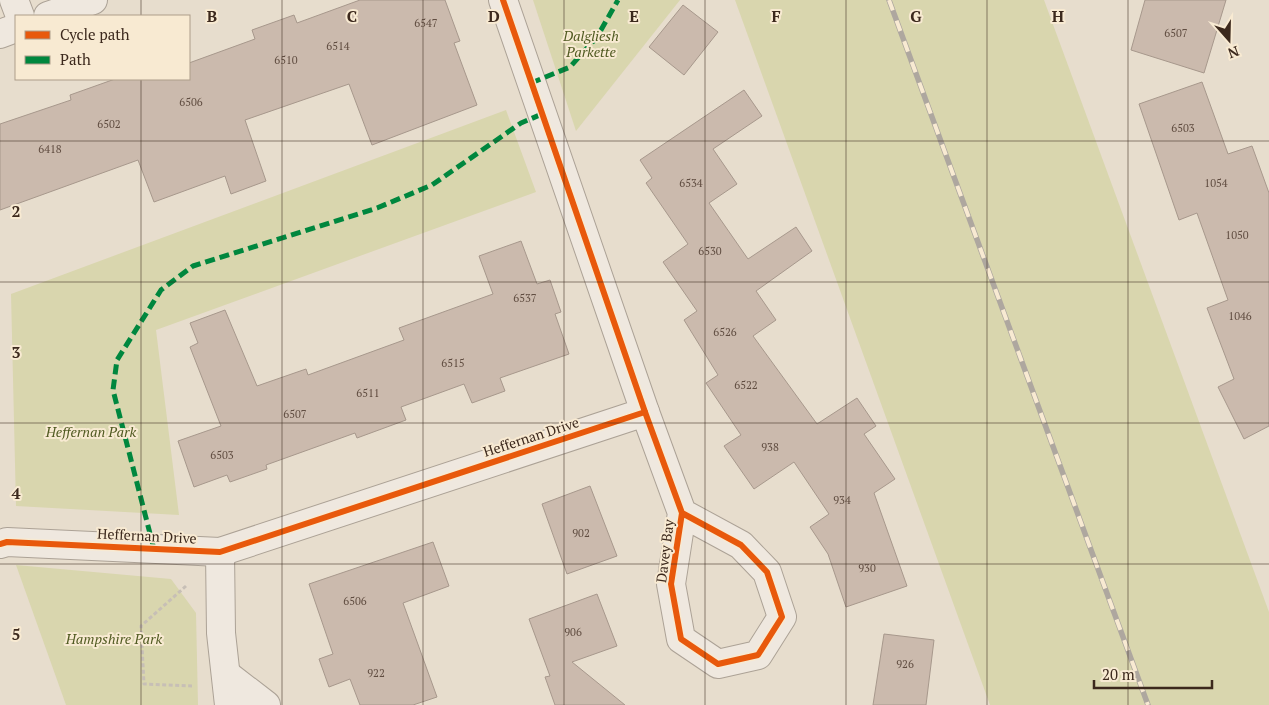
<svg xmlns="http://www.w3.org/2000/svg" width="1269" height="705" font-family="'PT Serif',serif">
<rect width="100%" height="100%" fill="#e7ddcd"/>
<!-- green -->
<g fill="#d9d6ae">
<path d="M533 0H680L576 131Z"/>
<path d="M735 0H1044L1269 612V705H990Z"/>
<path d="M506 110 536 192 156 330 179 515 16 506 11 294Z"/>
<path d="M16 565 171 579 196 613 198 705H66Z"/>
</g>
<!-- building -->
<g fill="#cbbaad" stroke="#a7988c">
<path d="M360 0H445L460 41 454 43 477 105 372 145 349 84 245 120 266 181 231 194 225 176 154 202 138 160 0 210V124L71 100 70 95 115 79H189V63L255 39 252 30 294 15 297 23Z"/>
<path d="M1145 0H1226L1204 73 1131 50Z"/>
<path d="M683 5 718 32 684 75 649 47Z"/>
<path d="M1202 82 1228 154 1252 146 1269 193V426L1244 439 1218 387 1234 379 1207 308 1228 300 1197 213 1179 220 1139 104Z"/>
<path d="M744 90 762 116 713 149 737 184 709 203 748 259 796 227 812 251 756 291 776 320 753 336 817 424 857 398 876 426 864 434 895 479 874 493 907 586 846 607 828 554 810 527 829 514 794 462 754 489 724 446 741 435 706 383 718 375 684 320 697 311 663 262 688 244 646 183 652 178 640 160Z"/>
<path d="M521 241 537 284 550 280 561 312 555 314 569 354 500 378 505 391 472 403 464 384 401 407 406 420 357 438 355 433 266 465 267 469 230 482 227 475 194 487 178 441 221 426 190 347 198 343 190 323 225 310 257 386 306 369 308 375 404 340 399 328 493 294 479 256Z"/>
<path d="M590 486 617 556 567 574 542 504Z"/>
<path d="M433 542 449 586 403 603 437 697 413 705H360L350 679 329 687 319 659 333 654 309 584Z"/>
<path d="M597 594 617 646 572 662 625 705H555L545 677 550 676 529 619Z"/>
<path d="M884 634 934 640 926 705H873Z"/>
</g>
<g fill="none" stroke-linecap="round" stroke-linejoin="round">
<defs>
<g id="minor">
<path d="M14 0 20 16"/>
<path d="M645 412 682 513 671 584 681 639 718 664 758 655 782 617 767 572 741 545 682 513"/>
<path d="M0 544 7 542 220 552 645 412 503 0"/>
<path d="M220 552 221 633 229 705"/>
<path d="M227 675 266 705"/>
</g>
<g id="tertiary">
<path d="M48 16 93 0"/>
<path d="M0 34 16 28"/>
</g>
</defs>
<!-- minor casing -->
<use href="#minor" stroke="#aca296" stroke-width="30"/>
<!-- tertiary casing -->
<use href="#tertiary" stroke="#aca296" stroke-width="30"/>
<!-- path -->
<path stroke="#c7bfb6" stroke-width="3" stroke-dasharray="4 2.5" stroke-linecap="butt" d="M186 586 141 626 144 684 192 686"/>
<!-- minor -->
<use href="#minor" stroke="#efe8df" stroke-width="28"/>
<!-- tertiary -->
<use href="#tertiary" stroke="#efe8df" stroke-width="28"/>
<defs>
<path id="rail" d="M889 0 1148 705"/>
</defs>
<!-- rail casing -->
<use href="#rail" stroke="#aea79f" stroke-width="5.5"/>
<!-- rail -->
<use href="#rail" stroke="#f8ead2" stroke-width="4" stroke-dasharray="11" stroke-linecap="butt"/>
<!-- quiet -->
<g stroke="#00873e" stroke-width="5" stroke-dasharray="10 5" stroke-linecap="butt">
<path d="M531 83 570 67 597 37 618 0"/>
<path d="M154 549 113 390 117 360 161 290 193 266 377 208 432 185 521 123 542 114"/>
</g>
<defs>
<g id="cycleway">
<path d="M645 412 682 513 671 584 681 639 718 664 758 655 782 617 767 572 741 545 682 513"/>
<path d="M0 544 7 542 220 552 645 412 503 0"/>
</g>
</defs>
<!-- cycleway casing -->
<use href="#cycleway" stroke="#f8ead2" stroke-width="9"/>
<!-- cycleway -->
<use href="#cycleway" stroke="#e8590c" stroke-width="6"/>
</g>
<!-- grid -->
<path fill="none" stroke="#3c291d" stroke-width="1" stroke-opacity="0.55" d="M141 0V16M282 0V705M423 0V705M564 0V705M705 0V705M846 0V705M987 0V705M1128 0V705M141 79V705M0 141H1269M0 282H1269M0 423H1269M0 564H1269"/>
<g text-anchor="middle" stroke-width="4" stroke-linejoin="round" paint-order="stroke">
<!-- number labels -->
<g font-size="11" fill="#604d41">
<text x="426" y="27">6547</text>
<text x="1176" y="37">6507</text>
<text x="338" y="50">6514</text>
<text x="286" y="64">6510</text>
<text x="191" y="106">6506</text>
<text x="109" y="128">6502</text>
<text x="1183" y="132">6503</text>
<text x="50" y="153">6418</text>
<text x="691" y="187">6534</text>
<text x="1216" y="187">1054</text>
<text x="1237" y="239">1050</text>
<text x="710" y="255">6530</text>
<text x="525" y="302">6537</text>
<text x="1240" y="320">1046</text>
<text x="725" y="336">6526</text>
<text x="453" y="367">6515</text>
<text x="746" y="389">6522</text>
<text x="368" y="397">6511</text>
<text x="295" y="418">6507</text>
<text x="770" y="451">938</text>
<text x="222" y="459">6503</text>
<text x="842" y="504">934</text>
<text x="581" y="537">902</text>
<text x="867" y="572">930</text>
<text x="355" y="605">6506</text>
<text x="573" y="636">906</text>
<text x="905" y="668">926</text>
<text x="376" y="677">922</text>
</g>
<!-- park labels -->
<g font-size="14" font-style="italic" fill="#505a21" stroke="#f8ead2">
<text x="591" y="41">Dalgliesh<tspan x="591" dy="16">Parkette</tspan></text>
<text x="91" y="437">Heffernan Park</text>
<text x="114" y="644">Hampshire Park</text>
</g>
<!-- street labels -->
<g font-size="14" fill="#3c291d" stroke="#f8ead2">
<text transform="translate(531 437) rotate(-18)" y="5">Heffernan Drive</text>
<text transform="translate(147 536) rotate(3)" y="5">Heffernan Drive</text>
<text transform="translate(665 551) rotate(-83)" y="5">Davey Bay</text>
</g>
</g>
<g font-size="16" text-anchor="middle" font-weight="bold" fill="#3c291d" stroke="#f8ead2" stroke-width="4" stroke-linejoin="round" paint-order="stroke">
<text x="212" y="22">B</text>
<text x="352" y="22">C</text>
<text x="494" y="22">D</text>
<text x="634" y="22">E</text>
<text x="776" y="22">F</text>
<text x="916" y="22">G</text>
<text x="1058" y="22">H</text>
<text x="16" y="217">2</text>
<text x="16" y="358">3</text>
<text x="16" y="499">4</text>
<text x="16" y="640">5</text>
</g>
<!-- legend -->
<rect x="15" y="15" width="175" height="65" fill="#f8ead2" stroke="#ad9d8a"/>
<rect x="25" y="31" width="25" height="8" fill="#e8590c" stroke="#ad9d8a"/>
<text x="60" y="40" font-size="15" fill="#3c291d">Cycle path</text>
<rect x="25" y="56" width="25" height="8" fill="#00873e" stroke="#ad9d8a"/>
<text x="60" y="65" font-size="15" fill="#3c291d">Path</text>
<!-- north arrow -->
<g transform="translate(1229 40) rotate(160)" stroke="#f8ead2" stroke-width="4" paint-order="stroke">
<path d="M0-4L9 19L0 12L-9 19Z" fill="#3c291d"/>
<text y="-8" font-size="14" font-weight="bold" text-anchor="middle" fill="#3c291d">N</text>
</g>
<!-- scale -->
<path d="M1094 680v8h118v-8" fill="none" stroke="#3c291d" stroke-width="2.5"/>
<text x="1102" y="680" font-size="15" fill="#3c291d" stroke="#f8ead2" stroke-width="4" paint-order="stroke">20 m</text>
</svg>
